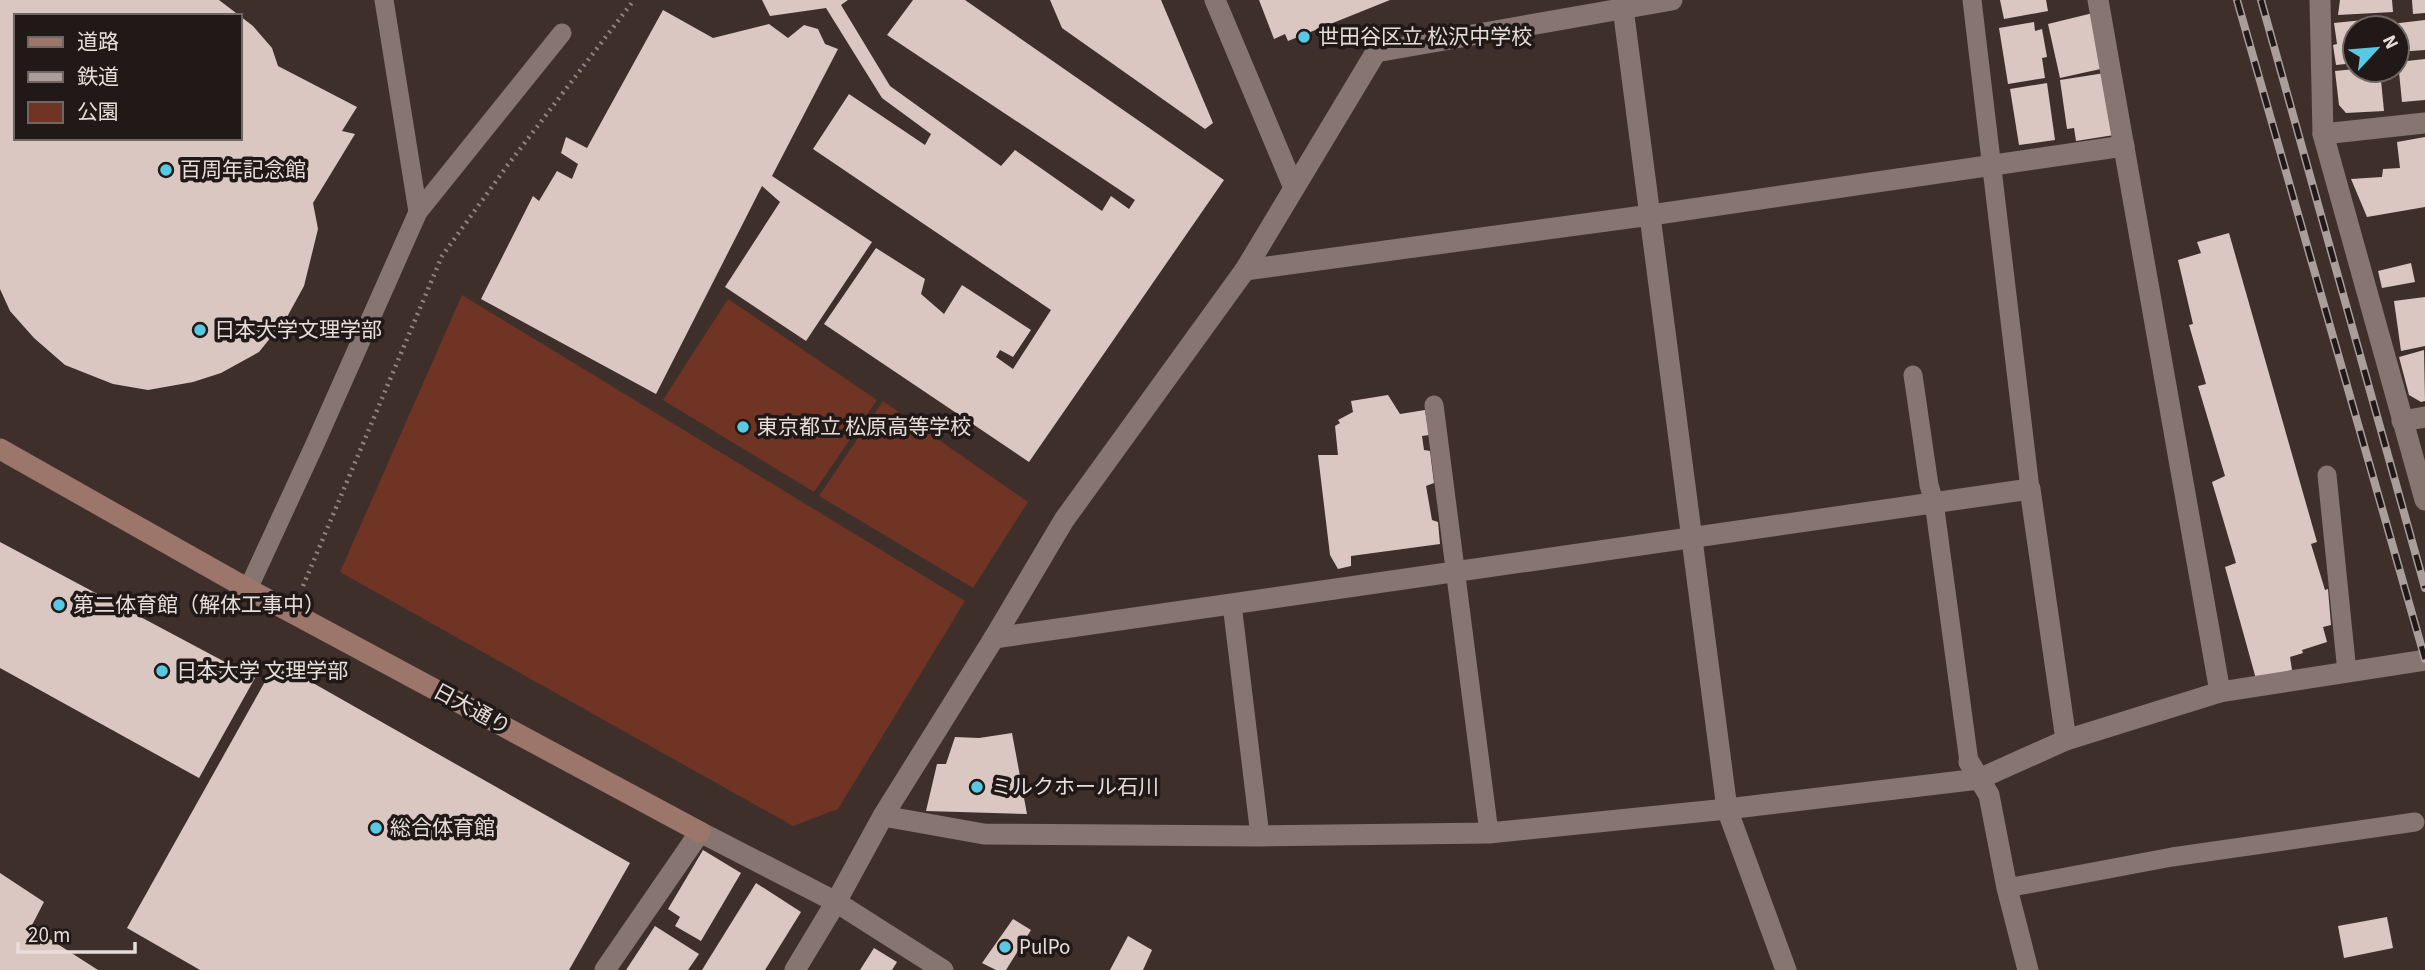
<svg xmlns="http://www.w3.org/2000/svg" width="2425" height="970" font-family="'Source Sans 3','Noto Sans JP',sans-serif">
<rect width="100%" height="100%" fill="#3e2f2b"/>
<!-- green -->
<g fill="#6f3424">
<path d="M462 295 965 601 838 809 793 826 340 572Z"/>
<path d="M728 299 877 400 814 492 663 400Z"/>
<path d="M883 401 1028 502 973 588 819 496Z"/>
</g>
<!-- building -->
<g fill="#dac7c2" fill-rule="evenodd">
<path d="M0 0H219L253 26 272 48 278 66 357 107 342 131 355 134 313 203 318 229 304 286 287 317 259 352 221 373 193 382 148 390 113 384 65 365 34 338 10 311 0 289ZM16 16H240V138H16Z"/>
<path d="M762 0H848L841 5 890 86 1001 166 1015 150 1102 211 1111 196 1129 209 1135 200 887 35 913 0H965L1224 180 1029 462 824 324 876 248 925 279 921 294 944 314 962 285 1031 330 1013 357 1000 350 996 357 1013 369 1051 310 813 149 849 94 925 145 931 134 882 98 826 8 770 16Z"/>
<path d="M1050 0H1161L1213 123 1205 129 1062 28Z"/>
<path d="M1259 0H1390L1288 41 1285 34 1274 39Z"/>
<path d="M2000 0H2046L2048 11 2004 19Z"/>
<path d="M2340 0H2392L2393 12 2338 15Z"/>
<path d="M2412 0H2425V13L2413 14Z"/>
<path d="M663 10 713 38 769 24 788 38 804 25 818 29 825 44 838 49 772 176 872 242 806 341 725 287 780 202 762 186 656 394 481 299 533 196 539 201 557 171 572 179 578 164 561 153 566 137 587 148Z"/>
<path d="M2093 13 2105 68 2060 78 2048 24Z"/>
<path d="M2373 19 2374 28H2355V63L2336 65 2333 45 2337 44 2334 23Z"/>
<path d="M2425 20V50L2397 52V28H2391V24Z"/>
<path d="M2034 22 2035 31 2042 29 2047 57 2042 58 2045 78 2008 84 1999 28Z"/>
<path d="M2425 59V100L2402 102 2398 62Z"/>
<path d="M2355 69 2380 70 2384 111 2346 113 2339 105 2335 71Z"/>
<path d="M2105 73 2114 135 2076 141 2074 128 2067 129 2060 80Z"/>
<path d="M2047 83 2055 140 2019 145 2010 89Z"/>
<path d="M2425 137V207L2367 217 2351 179 2382 177 2383 169 2400 168 2397 142Z"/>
<path d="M2229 233 2317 542 2311 544 2325 590 2328 589 2331 625 2323 627 2327 642 2302 650 2303 653 2290 657 2292 670 2256 679 2225 567 2236 563 2212 482 2225 476 2198 386 2206 384 2189 325 2193 324 2178 260 2201 253 2197 242Z"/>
<path d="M2411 263 2415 282 2382 288 2378 271Z"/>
<path d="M2425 297V346L2401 351 2394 301Z"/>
<path d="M2424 350 2425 401 2421 402 2409 395 2399 357Z"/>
<path d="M1388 395 1400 414 1425 410 1429 435 1422 436 1424 450 1430 451 1434 483 1426 486 1432 520 1438 522 1440 544 1351 556V566L1338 569 1330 555 1318 455H1338L1335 426 1340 423 1338 420 1353 412 1351 401Z"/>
<path d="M0 542 255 678 199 778 0 668Z"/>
<path d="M276 662 630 863 569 970H200L127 928Z"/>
<path d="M1012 733 1027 814 926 811 937 764H946L955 737 979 738Z"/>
<path d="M703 850 741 873 701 941 675 926 680 917 668 909Z"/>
<path d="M0 873 44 902 31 927 98 970H0Z"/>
<path d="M756 883 801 912 765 970H702Z"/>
<path d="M2387 917 2393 948 2344 958 2338 926Z"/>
<path d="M1013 919 1031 930 1006 970H996L982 963Z"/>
<path d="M655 926 699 954 688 970H626Z"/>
<path d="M1128 936 1152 950 1143 970H1110Z"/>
<path d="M874 948 897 962 892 970H860Z"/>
</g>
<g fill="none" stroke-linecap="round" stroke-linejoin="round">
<!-- path -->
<path stroke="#908480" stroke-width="4.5" stroke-dasharray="2 5" stroke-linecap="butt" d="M303 586 442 256 507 166 634 0"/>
<!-- lane -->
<g stroke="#867570" stroke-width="19">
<path d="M384 0 418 212"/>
<path d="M1972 0 2030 489"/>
<path d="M1913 375 1929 485 1934 502 1969 762"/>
<path d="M1434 405 1489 833"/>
<path d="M2327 475 2347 672"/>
<path d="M248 589 315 444 418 212 562 33"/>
<path d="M1232 604 1260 836"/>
<path d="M2007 888 2172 857 2415 822"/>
</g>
<!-- street -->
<g stroke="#867570" stroke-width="21">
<path d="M1215 0 1294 188"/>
<path d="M2098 0 2220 692"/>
<path d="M2320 0 2323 134 2425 500"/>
<path d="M1623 8 1727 809 1786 970"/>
<path d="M2323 134 2425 123"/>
<path d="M1245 270 1651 215 2124 146"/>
<path d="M2402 421 2425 417"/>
<path d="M994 638 2030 489 2066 740"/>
<path d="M1969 762 1989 795 2007 888 2028 970"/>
<path d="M883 816 984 834 1260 836 1489 833 1727 809 1979 779 2066 740 2220 692 2425 660"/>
<path d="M605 970 700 832 836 902 943 970"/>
<path d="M795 970 836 902 883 816 994 638 1064 520 1245 270 1376 52 1672 0"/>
</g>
<!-- secondary -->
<path stroke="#9d766b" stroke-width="21" d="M0 449 248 589 700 832"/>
<defs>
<g id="rail">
<path d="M2237 0 2425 659"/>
<path d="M2261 0 2425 588"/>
</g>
</defs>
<!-- rail casing -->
<use href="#rail" stroke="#aa9e9b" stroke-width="8"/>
<!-- rail -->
<use href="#rail" stroke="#201917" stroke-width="5" stroke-dasharray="16" stroke-linecap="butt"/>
</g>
<!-- markers -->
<g fill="#58c9e3" stroke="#201917" stroke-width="2.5">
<circle cx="1304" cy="37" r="7"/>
<circle cx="166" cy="170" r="7"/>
<circle cx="200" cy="330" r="7"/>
<circle cx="743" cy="427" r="7"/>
<circle cx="59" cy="605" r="7"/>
<circle cx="162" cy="671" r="7"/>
<circle cx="977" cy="787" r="7"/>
<circle cx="376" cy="828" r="7"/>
<circle cx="1005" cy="947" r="7"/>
</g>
<g text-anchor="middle" stroke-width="7" stroke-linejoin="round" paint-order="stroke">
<!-- poi labels -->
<g font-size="21" fill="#e7ddda" stroke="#201917" text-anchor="start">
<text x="1318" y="44">世田谷区立 松沢中学校</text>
<text x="180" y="177">百周年記念館</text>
<text x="214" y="337">日本大学文理学部</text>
<text x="757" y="434">東京都立 松原高等学校</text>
<text x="73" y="612">第二体育館（解体工事中）</text>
<text x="176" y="678">日本大学 文理学部</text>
<text x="991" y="794">ミルクホール石川</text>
<text x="390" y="835">総合体育館</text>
<text x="1019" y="954">PulPo</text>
</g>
<!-- street labels -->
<g font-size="21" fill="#e7ddda" stroke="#201917">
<text transform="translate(472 709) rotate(28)" y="7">日大通り</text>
</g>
</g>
<!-- legend -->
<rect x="14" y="14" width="228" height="126" fill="#201917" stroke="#706765" stroke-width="2"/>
<rect x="28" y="37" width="35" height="10" fill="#9d766b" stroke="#706765" stroke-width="2"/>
<text x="77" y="49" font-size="21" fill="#e7ddda">道路</text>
<rect x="28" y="72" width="35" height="10" fill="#aa9e9b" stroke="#706765" stroke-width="2"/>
<text x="77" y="84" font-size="21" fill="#e7ddda">鉄道</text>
<rect x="28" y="102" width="35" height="21" fill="#6f3424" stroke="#706765" stroke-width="2"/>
<text x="77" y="119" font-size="21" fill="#e7ddda">公園</text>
<!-- north arrow -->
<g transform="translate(2376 49) rotate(64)"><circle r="33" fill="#201917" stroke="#706765" stroke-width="2"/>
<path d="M0-5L12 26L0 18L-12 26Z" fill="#58c9e3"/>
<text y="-10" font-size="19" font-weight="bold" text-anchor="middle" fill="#e7ddda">N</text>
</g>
<!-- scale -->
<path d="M18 942v10h117v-10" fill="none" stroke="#e7ddda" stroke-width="3.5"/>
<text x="28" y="942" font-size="21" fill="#e7ddda" stroke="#201917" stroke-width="5" paint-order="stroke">20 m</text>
</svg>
